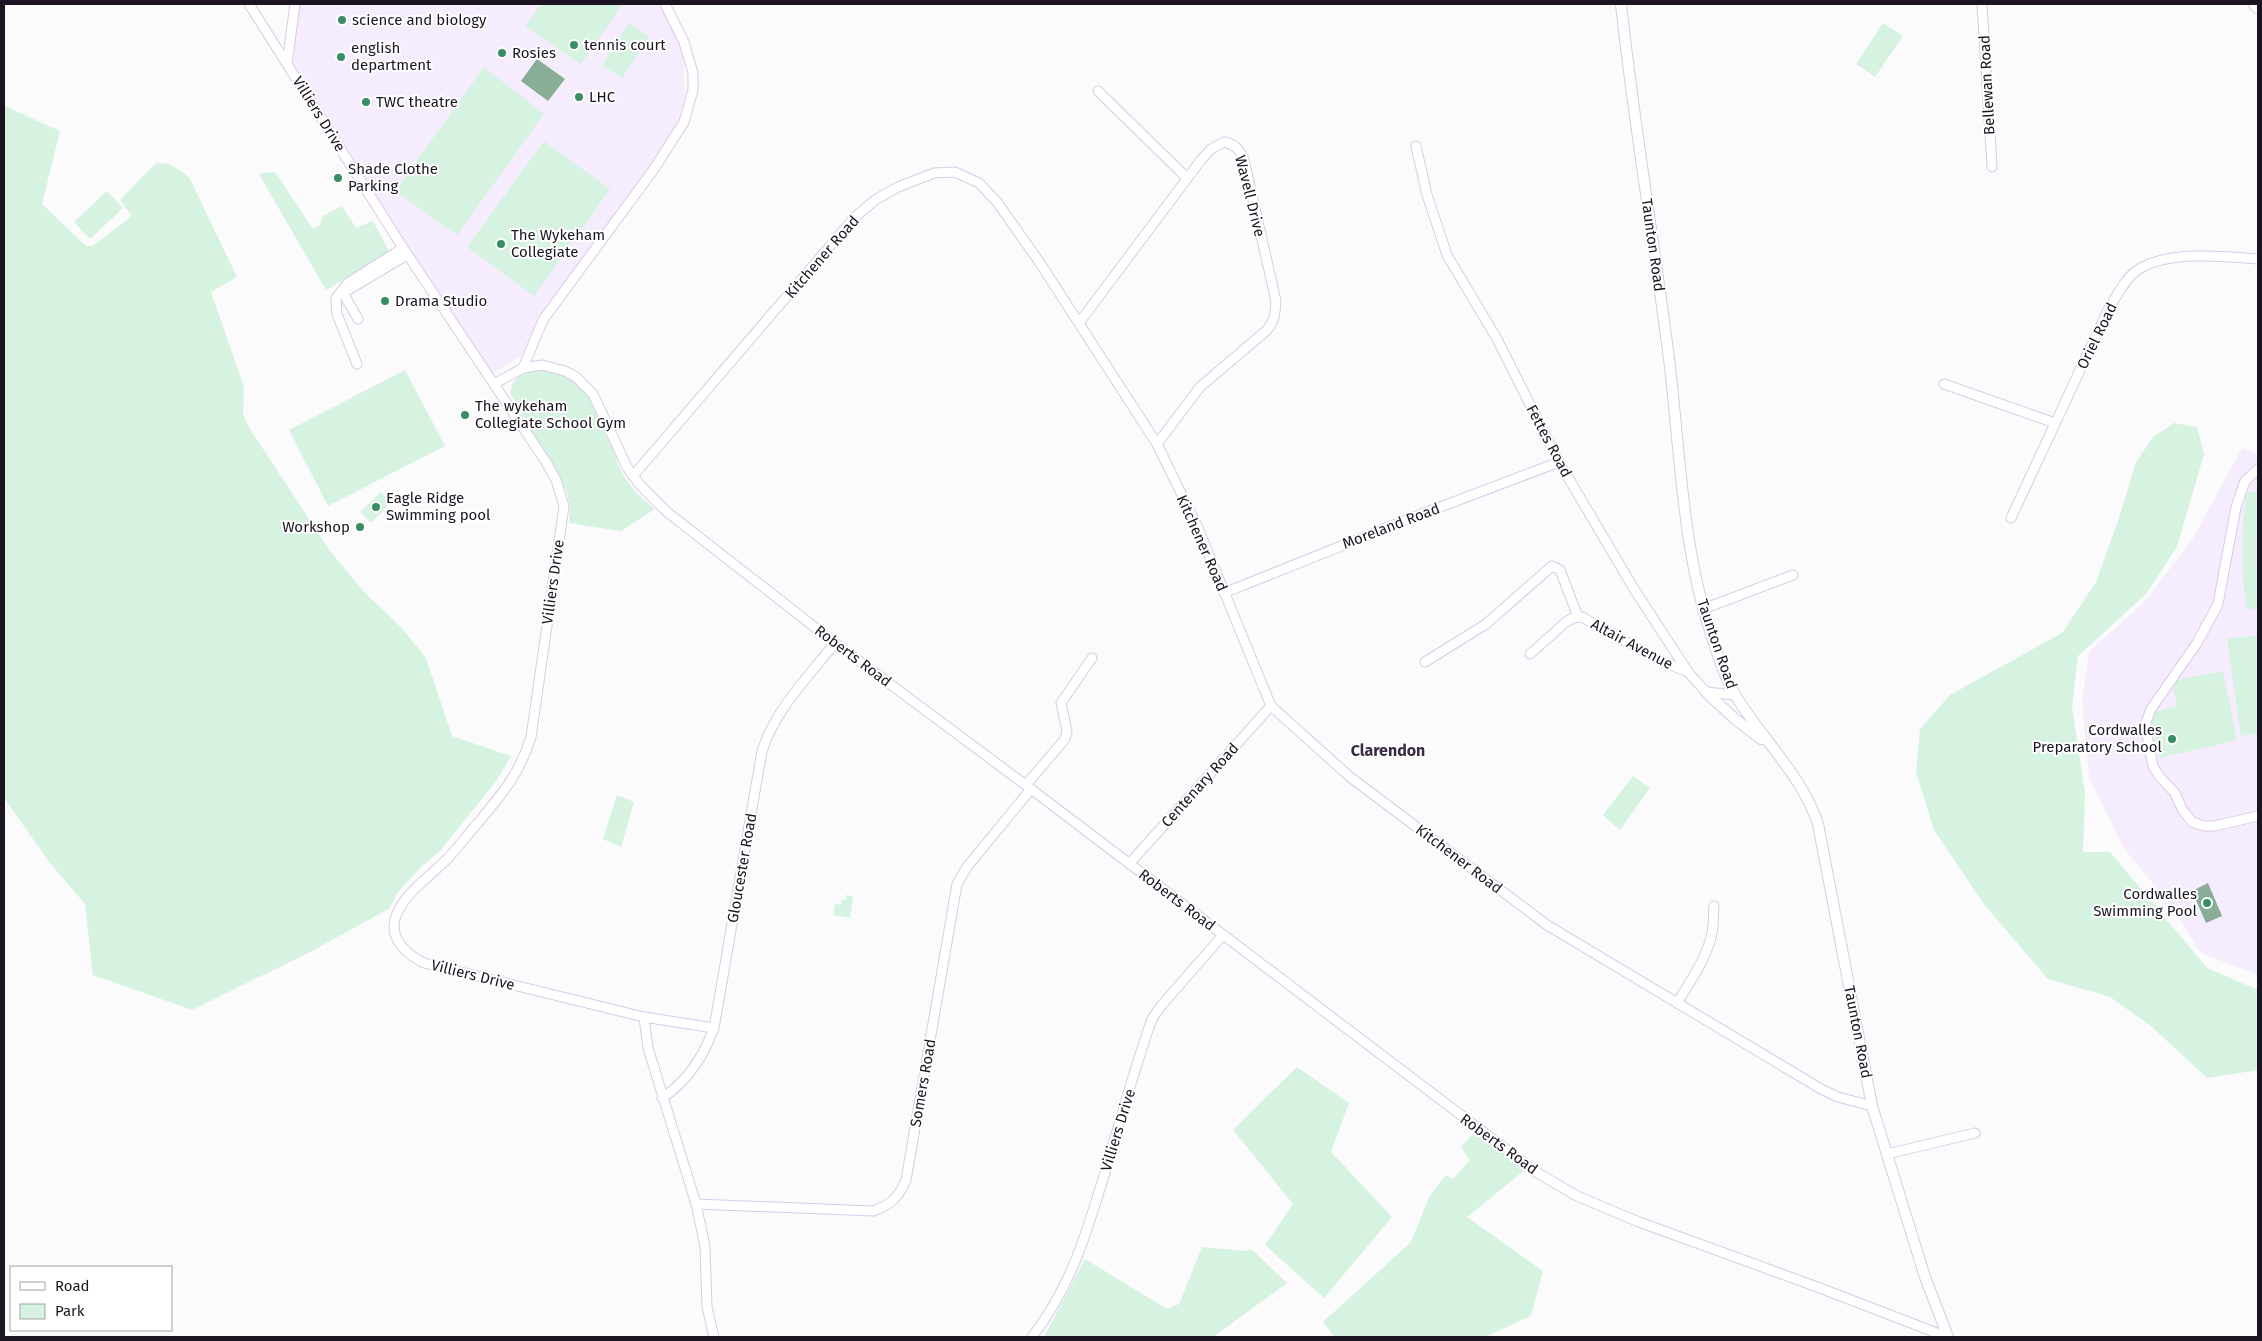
<svg xmlns="http://www.w3.org/2000/svg" width="2262" height="1341" font-family="'Fira Sans',sans-serif">
<rect width="100%" height="100%" fill="#fbfbfb"/>
<!-- built -->
<g fill="#f5edfd">
<path d="M299 4H662L683 44 685 98 675 132 521 356 491 375 287 64Z"/>
<path d="M2242 448 2258 454V975L2201 953 2174 910 2123 847 2089 777 2082 701 2089 652 2145 601 2192 540Z"/>
</g>
<!-- green -->
<g fill="#d5f3e0">
<path d="M541 4H623L581 64 525 26Z"/>
<path d="M629 23 649 37 622 78 602 65Z"/>
<path d="M1883 23 1903 36 1875 77 1856 64Z"/>
<path d="M484 67 544 114 457 235 395 191Z"/>
<path d="M4 94 5 106 60 131 42 204 86 246H93L132 216 120 200 156 163 170 164 189 177 237 277 211 292 244 387 243 414 250 429 330 551 365 593 402 628 426 658 452 736 511 756 497 780 440 851 421 867 397 893 390 908 312 951 192 1010 93 975 85 904 50 863 4 798Z"/>
<path d="M544 141 610 189 534 296 467 247Z"/>
<path d="M275 172 313 229 320 225 323 216 342 206 356 228 373 221 390 253 326 290 259 174Z"/>
<path d="M107 191 123 208 90 239 74 222Z"/>
<path d="M536 369C583 372 600 407 613 447 615 453 616 460 619 466 626 484 640 497 655 509L621 531 569 523 570 508 567 492 511 395C510 378 522 374 536 369Z"/>
<path d="M405 370 445 446 328 506 289 430Z"/>
<path d="M2174 423 2197 427 2204 454 2177 547 2146 594 2078 656 2072 707 2085 793 2083 852H2110L2207 968 2258 990V1070L2207 1078 2151 1026 2110 997 2048 979 1983 903 1934 830 1916 772 1920 729 1950 695 2062 633 2096 582 2119 518 2136 462 2153 437Z"/>
<path d="M2258 491V610L2247 608C2240 569 2242 532 2246 493Z"/>
<path d="M381 492 391 502 371 523 360 512Z"/>
<path d="M2258 635V733L2241 736 2227 639Z"/>
<path d="M2223 671 2237 740 2160 758 2149 713 2177 706 2172 681Z"/>
<path d="M1633 776 1650 788 1620 830 1603 815Z"/>
<path d="M617 795 634 802 621 847 603 839Z"/>
<path d="M846 895 853 896 850 918 833 915 835 904 841 905 842 899 846 900Z"/>
<path d="M1297 1067 1349 1103 1331 1152 1392 1217 1324 1298 1265 1245 1293 1204 1233 1130Z"/>
<path d="M1474 1133 1525 1170 1467 1217 1543 1271 1531 1316 1485 1337H1335L1323 1322 1411 1242 1429 1197 1446 1175 1453 1179 1470 1160 1461 1147Z"/>
<path d="M1202 1247 1246 1251 1251 1249 1287 1283 1213 1337H1044L1085 1259 1167 1309 1179 1304Z"/>
</g>
<!-- water -->
<g fill="#89ad97">
<path d="M537 59 565 79 548 101 521 81Z"/>
<path d="M2208 883 2222 916 2206 923 2192 891Z"/>
</g>
<g fill="none" stroke-linecap="round" stroke-linejoin="round">
<defs>
<g id="minor">
<path d="M249 4 403 248 546 462 556 480 564 506 531 737C519 775 502 794 477 824 467 835 458 848 447 859 430 877 405 892 396 916 388 938 406 954 424 963L644 1017 714 1028"/>
<path d="M1982 4 1992 167"/>
<path d="M287 64 295 4"/>
<path d="M1098 91 1187 178"/>
<path d="M1416 146 1427 195 1447 255 1497 339 1559 462 1634 589 1688 672 1706 692 1735 695"/>
<path d="M358 319 343 293 407 255"/>
<path d="M1079 323 1201 160 1211 149 1224 142C1235 144 1240 150 1244 160L1276 301C1275 314 1275 321 1266 331L1200 387 1157 444"/>
<path d="M357 364 337 314 336 298 348 283 403 248"/>
<path d="M523 368 543 320 654 169 684 122 693 90V73L684 42 665 4"/>
<path d="M494 384 523 368 542 365 565 371 576 377 593 394 627 467 640 485 667 512 835 643 1031 789 1536 1172 1577 1196 1639 1222 1820 1288 1947 1337"/>
<path d="M1944 384 2055 423"/>
<path d="M2258 469 2245 481 2236 507 2218 604 2197 643 2151 709 2145 725 2153 766 2159 776 2175 793 2182 809 2192 822 2204 826H2214L2258 816"/>
<path d="M633 476 854 218 875 200 898 187 934 173 955 172 979 183 997 202 1038 260 1157 444 1198 528 1271 706 1350 777 1547 925 1821 1089 1838 1097 1872 1106"/>
<path d="M2011 518 2109 308C2117 296 2124 280 2136 271 2165 250 2224 256 2258 259"/>
<path d="M1224 593 1406 520 1559 462"/>
<path d="M1703 609 1793 575"/>
<path d="M1530 654 1566 622 1573 618 1582 617 1659 660 1688 672"/>
<path d="M1425 662 1486 624 1552 566 1560 570 1578 617"/>
<path d="M1026 785 1065 739 1067 731 1061 703 1092 658"/>
<path d="M1129 864 1271 706"/>
<path d="M1677 1003C1690 982 1707 958 1712 933 1714 925 1713 915 1714 906"/>
<path d="M644 1017 648 1048 696 1204 705 1246 707 1307 714 1337"/>
<path d="M662 1098C688 1081 703 1057 714 1028L762 751C775 710 808 677 835 643"/>
<path d="M1887 1154 1975 1133"/>
<path d="M696 1204 873 1211C892 1204 898 1198 906 1180L957 884 967 867 1031 789"/>
<path d="M1032 1337C1070 1288 1085 1238 1103 1179 1119 1126 1133 1072 1152 1019L1161 1006 1223 935"/>
</g>
<g id="tertiary">
<path d="M1621 4C1634 125 1655 246 1670 367 1680 454 1683 551 1711 634 1718 656 1725 679 1737 698 1764 741 1802 776 1818 824L1872 1106 1925 1277 1948 1337"/>
<path d="M1706 692 1735 719 1761 739"/>
</g>
<path id="primary" d="M2256 4 2258 6"/>
</defs>
<!-- minor casing -->
<use href="#minor" stroke="#dac9e9" stroke-width="11"/>
<!-- tertiary casing -->
<use href="#tertiary" stroke="#dac9e9" stroke-width="12"/>
<!-- primary casing -->
<use href="#primary" stroke="#dac9e9" stroke-width="16"/>
<!-- minor -->
<use href="#minor" stroke="#fff" stroke-width="9"/>
<!-- tertiary -->
<use href="#tertiary" stroke="#fff" stroke-width="10"/>
<!-- primary -->
<use href="#primary" stroke="#fff" stroke-width="14"/>
</g>
<!-- markers -->
<g fill="#388e62" stroke="#fff" stroke-width="2">
<circle cx="342" cy="20" r="5"/>
<circle cx="574" cy="45" r="5"/>
<circle cx="502" cy="53" r="5"/>
<circle cx="341" cy="57" r="5"/>
<circle cx="579" cy="97" r="5"/>
<circle cx="366" cy="102" r="5"/>
<circle cx="338" cy="178" r="5"/>
<circle cx="501" cy="244" r="5"/>
<circle cx="385" cy="301" r="5"/>
<circle cx="465" cy="415" r="5"/>
<circle cx="376" cy="507" r="5"/>
<circle cx="360" cy="527" r="5"/>
<circle cx="2172" cy="739" r="5"/>
<circle cx="2207" cy="903" r="5"/>
</g>
<g text-anchor="middle" stroke-width="4" stroke-linejoin="round" paint-order="stroke">
<!-- poi labels -->
<g font-size="15" fill="#1c1521" stroke="#fff" text-anchor="start">
<text x="352" y="25">science and biology</text>
<text x="584" y="50">tennis court</text>
<text x="351" y="53">english<tspan x="351" dy="17">department</tspan></text>
<text x="512" y="58">Rosies</text>
<text x="589" y="102">LHC</text>
<text x="376" y="107">TWC theatre</text>
<text x="348" y="174">Shade Clothe<tspan x="348" dy="17">Parking</tspan></text>
<text x="511" y="240">The Wykeham<tspan x="511" dy="17">Collegiate</tspan></text>
<text x="395" y="306">Drama Studio</text>
<text x="475" y="411">The wykeham<tspan x="475" dy="17">Collegiate School Gym</tspan></text>
<text x="386" y="503">Eagle Ridge<tspan x="386" dy="17">Swimming pool</tspan></text>
<text x="350" y="532" text-anchor="end">Workshop</text>
<text x="2162" y="735" text-anchor="end">Cordwalles<tspan x="2162" dy="17">Preparatory School</tspan></text>
<text x="2197" y="899" text-anchor="end">Cordwalles<tspan x="2197" dy="17">Swimming Pool</tspan></text>
</g>
<!-- street labels -->
<g font-size="15" fill="#1c1521" stroke="#fff">
<text transform="translate(1987 85) rotate(-93)" y="5">Bellewan Road</text>
<text transform="translate(319 114) rotate(58)" y="5">Villiers Drive</text>
<text transform="translate(1250 196) rotate(76)" y="5">Wavell Drive</text>
<text transform="translate(1653 245) rotate(82)" y="5">Taunton Road</text>
<text transform="translate(822 257) rotate(-49)" y="5">Kitchener Road</text>
<text transform="translate(2097 336) rotate(-64)" y="5">Oriel Road</text>
<text transform="translate(1549 441) rotate(62)" y="5">Fettes Road</text>
<text transform="translate(1391 526) rotate(-21)" y="5">Moreland Road</text>
<text transform="translate(1202 543) rotate(66)" y="5">Kitchener Road</text>
<text transform="translate(553 582) rotate(-82)" y="5">Villiers Drive</text>
<text transform="translate(1632 644) rotate(28)" y="5">Altair Avenue</text>
<text transform="translate(1717 644) rotate(71)" y="5">Taunton Road</text>
<text transform="translate(853 656) rotate(37)" y="5">Roberts Road</text>
<text transform="translate(1200 785) rotate(-48)" y="5">Centenary Road</text>
<text transform="translate(1459 859) rotate(37)" y="5">Kitchener Road</text>
<text transform="translate(742 868) rotate(-80)" y="5">Gloucester Road</text>
<text transform="translate(1177 900) rotate(37)" y="5">Roberts Road</text>
<text transform="translate(473 975) rotate(14)" y="5">Villiers Drive</text>
<text transform="translate(1858 1032) rotate(79)" y="5">Taunton Road</text>
<text transform="translate(923 1083) rotate(-80)" y="5">Somers Road</text>
<text transform="translate(1118 1130) rotate(-73)" y="5">Villiers Drive</text>
<text transform="translate(1499 1144) rotate(36)" y="5">Roberts Road</text>
</g>
<!-- neighbourhood labels -->
<g font-size="16" font-weight="bold" fill="#3a2c45" stroke="#fff">
<text x="1388" y="756">Clarendon</text>
</g>
</g>
<!-- border -->
<rect width="2262" height="1341" fill="none" stroke="#1c1521" stroke-width="10"/>
<!-- legend -->
<rect x="10" y="1266" width="162" height="65" fill="#ffffff" stroke="#a4a1a6"/>
<rect x="20" y="1282" width="25" height="8" fill="#ffffff" stroke="#a4a1a6"/>
<text x="55" y="1291" font-size="15" fill="#1c1521">Road</text>
<rect x="20" y="1304" width="25" height="15" fill="#d5f3e0" stroke="#a4a1a6"/>
<text x="55" y="1316" font-size="15" fill="#1c1521">Park</text>
</svg>
